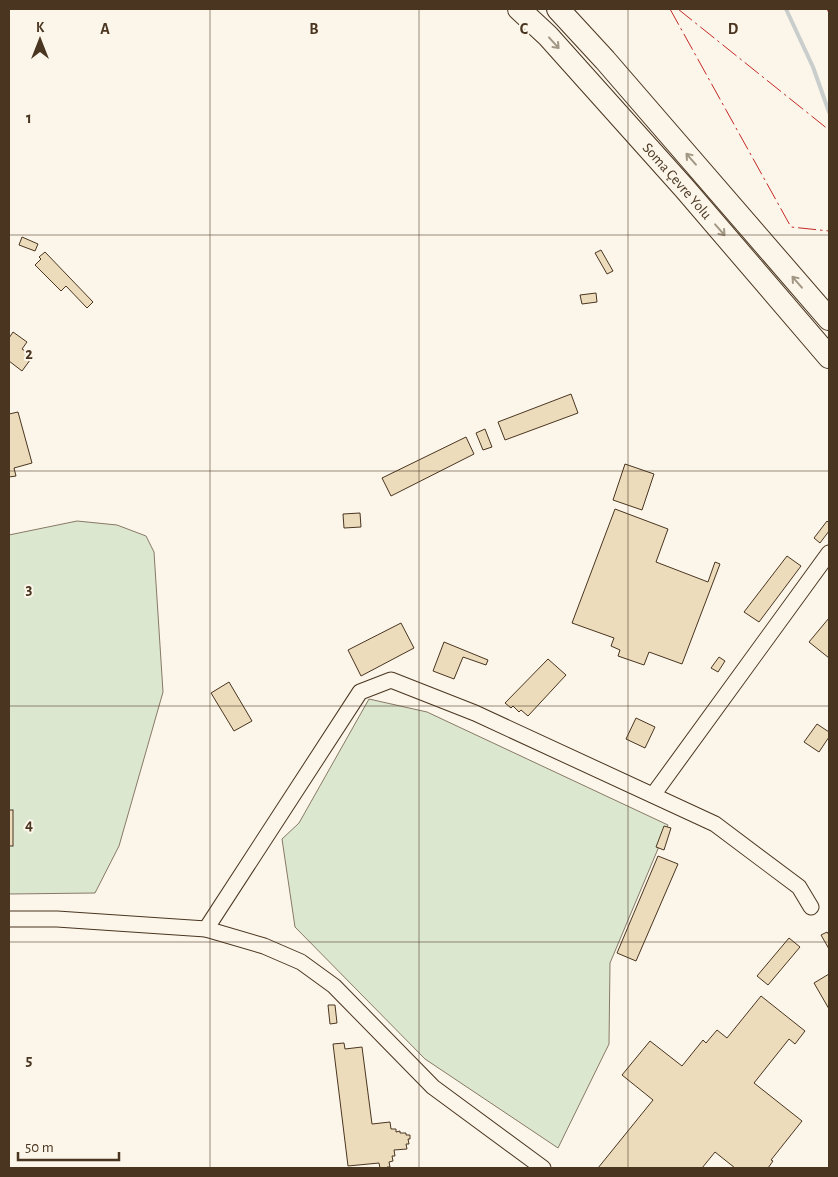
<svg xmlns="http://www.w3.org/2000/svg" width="838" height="1177" font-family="'Alegreya Sans',sans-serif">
<rect width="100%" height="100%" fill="#fbf6e9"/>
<!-- green -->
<g fill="#dce7d0" stroke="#887966">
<path d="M77 521 117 525 146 536 154 552 163 692 119 846 95 893 9 894V535Z"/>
<path d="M369 699 427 712 668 825 610 963 609 1044 558 1148 425 1059 295 927 282 839 299 823Z"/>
</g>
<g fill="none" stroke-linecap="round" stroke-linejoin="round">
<!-- stream -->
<path stroke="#c9cecd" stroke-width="4" d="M786 9 813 67 829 112"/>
</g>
<!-- building -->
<g fill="#ecdcbc" stroke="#4a3520">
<path d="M22 237 38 244 35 251 19 245Z"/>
<path d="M601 250 613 271 607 274 595 253Z"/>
<path d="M45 252 93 302 87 308 66 286 61 291 35 265 41 259 39 257Z"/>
<path d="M596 293 597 302 582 304 580 295Z"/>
<path d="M13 332 27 342 22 349 33 356 22 371 9 361V338Z"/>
<path d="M571 394 578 413 505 440 498 422Z"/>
<path d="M18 412 32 463 14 468 16 476 9 477V414Z"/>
<path d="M485 429 492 447 483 450 476 433Z"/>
<path d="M466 437 474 454 391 496 382 478Z"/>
<path d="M625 464 654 474 642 510 613 500Z"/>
<path d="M615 509 668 529 656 562 708 582 715 562 720 564 682 664 649 652 644 665 618 656 620 650 611 646 614 638 572 623Z"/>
<path d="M360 513 361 527 344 528 343 514Z"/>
<path d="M827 521 829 523V531L820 543 814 538Z"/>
<path d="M787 556 801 566 759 622 744 612Z"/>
<path d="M829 618V658L809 642Z"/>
<path d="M401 623 414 648 361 676 348 650Z"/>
<path d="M444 642 488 660 486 665 463 657 454 679 433 671Z"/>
<path d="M719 657 725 661 718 672 711 668Z"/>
<path d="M548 659 566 675 528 716 521 710 519 712 513 706 511 708 505 703Z"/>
<path d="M229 682 252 721 234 731 211 693Z"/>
<path d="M636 718 655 727 645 748 626 739Z"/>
<path d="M817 724 829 732V737L819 752 804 742Z"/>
<rect x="9" y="810" width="4" height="36"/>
<path d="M664 826 671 828 664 850 656 847Z"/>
<path d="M658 856 678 864 636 961 617 953Z"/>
<path d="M827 932 829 935V949L821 935Z"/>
<path d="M789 938 800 947 768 985 757 976Z"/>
<path d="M829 974V1009L814 983Z"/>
<path d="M761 996 805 1031 795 1044 789 1039 754 1083 802 1121 771 1160 773 1161 768 1168H735L715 1152 702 1168H598L653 1100 622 1075 650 1041 682 1066 703 1040 706 1043 717 1030 727 1038Z"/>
<path d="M328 1005H335L337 1023 330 1024Z"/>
<path d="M344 1043 345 1049 362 1047 372 1124 390 1122 391 1129H396V1132L400 1131V1133H406V1135H410V1139H408L409 1144H406L407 1149 394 1150 395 1156H392L393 1161 389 1162 390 1167H387V1168H380L379 1163 348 1166 333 1044Z"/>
</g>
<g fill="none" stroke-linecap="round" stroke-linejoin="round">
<defs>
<g id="minor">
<path d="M653 795 829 553"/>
<path d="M9 919H57L206 929 264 946 301 962 334 986 433 1087 543 1168"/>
<path d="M206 929 360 692 391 680 475 713 715 824 799 887 811 907"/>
</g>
<g id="highway">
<path id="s1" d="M519 9 548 36 685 189 829 357"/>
<path d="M558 9 605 60 829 319"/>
</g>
</defs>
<!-- minor casing -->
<use href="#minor" stroke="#4a3520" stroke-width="17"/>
<!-- highway casing -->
<use href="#highway" stroke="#4a3520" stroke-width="24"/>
<!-- minor -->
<use href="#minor" stroke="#fbf6e9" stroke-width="15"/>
<!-- highway -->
<use href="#highway" stroke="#fbf6e9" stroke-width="22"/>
<!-- power -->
<g stroke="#c62828" stroke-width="1" stroke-dasharray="18 4 2.5 4" stroke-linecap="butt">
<path d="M670 9 791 227 829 231"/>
<path d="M678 9 829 130"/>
<path d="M827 9 829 13"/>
</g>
</g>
<!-- one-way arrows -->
<defs><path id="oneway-shaft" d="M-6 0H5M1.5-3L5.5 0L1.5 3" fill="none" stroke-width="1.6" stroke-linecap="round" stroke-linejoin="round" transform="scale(1.25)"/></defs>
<g stroke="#a29684">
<use href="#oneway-shaft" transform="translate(554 43) rotate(48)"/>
<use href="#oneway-shaft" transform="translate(691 159) rotate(-131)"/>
<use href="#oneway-shaft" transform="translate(720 230) rotate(49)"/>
<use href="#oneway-shaft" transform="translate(797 282) rotate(-131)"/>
</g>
<!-- grid -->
<path fill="none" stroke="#4a3520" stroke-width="1" stroke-opacity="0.55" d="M210 9V1168M419 9V1168M628 9V1168M9 235H829M9 471H829M9 706H829M9 942H829"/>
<g text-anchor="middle" stroke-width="4" stroke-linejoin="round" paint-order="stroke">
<!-- street labels -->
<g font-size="15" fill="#4a3520" stroke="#fbf6e9">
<text dy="5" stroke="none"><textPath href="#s1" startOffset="234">Soma Çevre Yolu</textPath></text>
</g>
</g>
<g font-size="16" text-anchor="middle" font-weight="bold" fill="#4a3520" stroke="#fbf6e9" stroke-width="4" stroke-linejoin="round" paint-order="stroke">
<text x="105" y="34">A</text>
<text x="314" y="34">B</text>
<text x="524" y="34">C</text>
<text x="733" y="34">D</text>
<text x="29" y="123">1</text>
<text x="29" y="359">2</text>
<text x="29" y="594">3</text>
<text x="29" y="830">4</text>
<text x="29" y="1065">5</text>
</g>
<!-- border -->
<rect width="838" height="1177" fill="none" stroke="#4a3520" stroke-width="20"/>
<!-- north arrow -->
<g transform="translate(40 40)" stroke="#fbf6e9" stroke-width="4" paint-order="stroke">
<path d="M0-4L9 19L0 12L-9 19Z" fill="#4a3520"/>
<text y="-8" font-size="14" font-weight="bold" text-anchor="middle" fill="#4a3520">K</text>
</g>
<!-- scale -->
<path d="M18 1152v8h101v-8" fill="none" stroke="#4a3520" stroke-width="2.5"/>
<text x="25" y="1152" font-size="15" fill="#4a3520" stroke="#fbf6e9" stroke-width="4" paint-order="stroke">50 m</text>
</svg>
